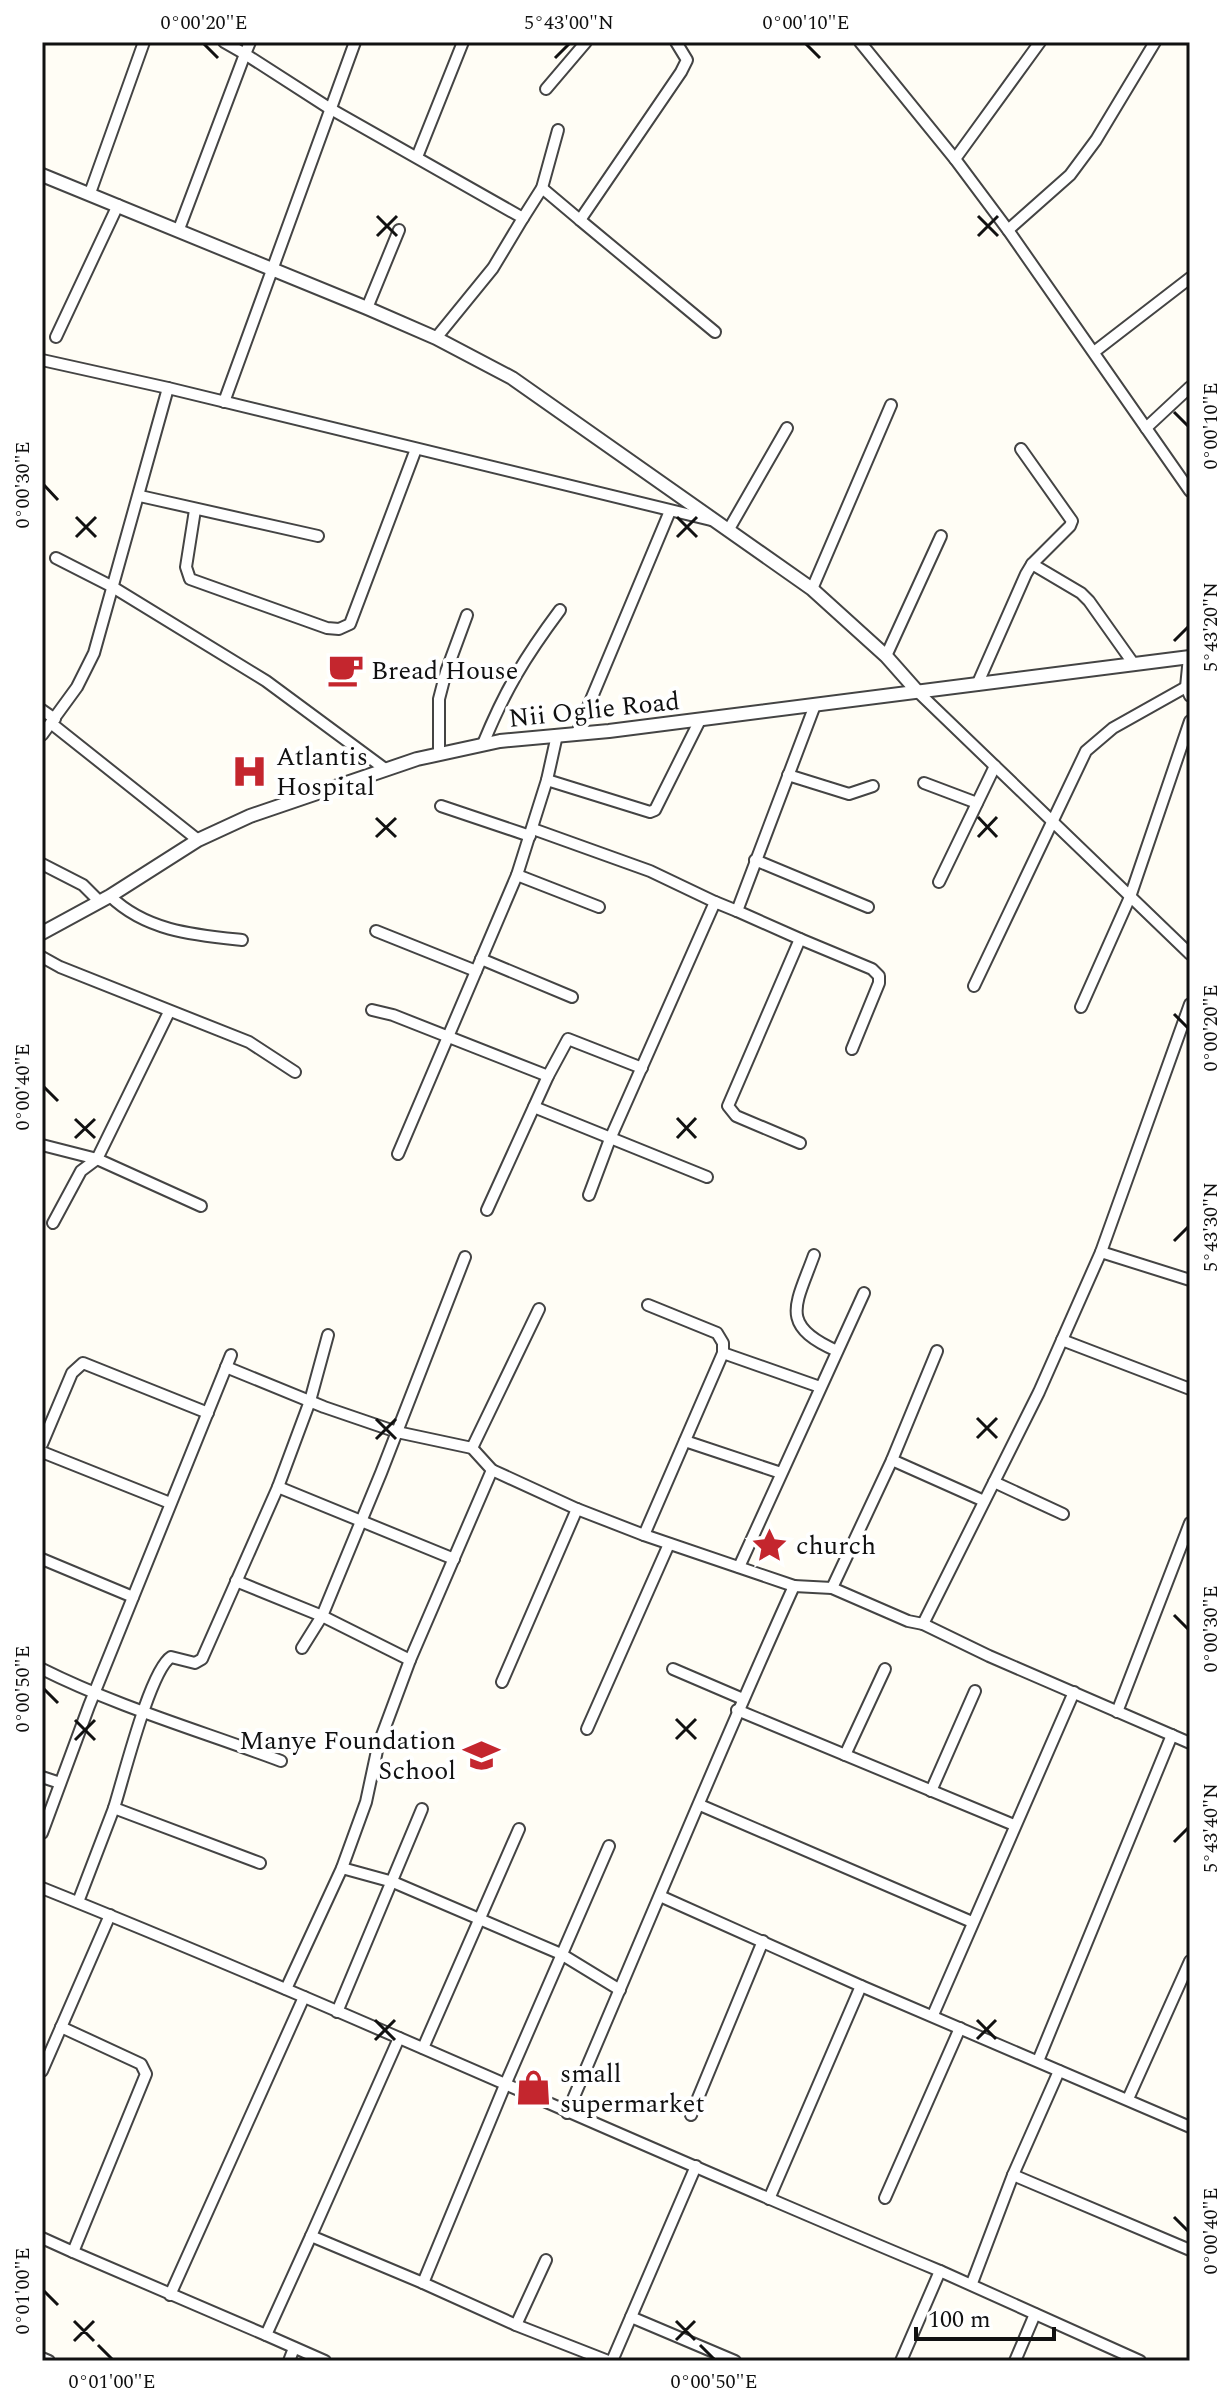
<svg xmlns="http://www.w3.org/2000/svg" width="1232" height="2403" font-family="Spectral,serif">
<rect width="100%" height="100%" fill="#fffdf5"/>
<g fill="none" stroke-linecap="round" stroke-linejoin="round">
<defs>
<g id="minor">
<path d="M250 42 245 54 329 108 523 218 493 268 436 338"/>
<path d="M860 42 955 159"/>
<path d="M1040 42 955 159 1008 230 1190 491"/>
<path d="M546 89 586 42"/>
<path d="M417 157 463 42"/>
<path d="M542 188 580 220 681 72 687 60 676 42"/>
<path d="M90 193 144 42"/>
<path d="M523 218 542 188 558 130"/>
<path d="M580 220 715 332"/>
<path d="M179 229 245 54 224 42"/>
<path d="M1008 230 1070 175 1096 140 1155 42"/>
<path d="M367 308 399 230"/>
<path d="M56 337 118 205"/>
<path d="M1094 352 1190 278"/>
<path d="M42 360 168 388 711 520"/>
<path d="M224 402 355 42"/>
<path d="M1146 428 1190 387"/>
<path d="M140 496 318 536"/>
<path d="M195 510 186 567 190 579 327 628 339 629 350 624 416 449"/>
<path d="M729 529 787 428"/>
<path d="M56 558 111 586 266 681 385 769"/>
<path d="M1032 564 1081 593 1089 601 1133 663"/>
<path d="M812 589 891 405"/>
<path d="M886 656 941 536"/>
<path d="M1189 657 1186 687 1190 696"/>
<path d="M977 685 1026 574 1032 564 1070 526 1072 521 1021 449"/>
<path d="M917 691 1190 954"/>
<path d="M42 710 55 719"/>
<path d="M52 724 198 840"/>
<path d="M577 733 670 511"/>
<path d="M42 735 77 687 94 653 168 388"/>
<path d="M483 744C505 690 525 657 560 610"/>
<path d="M439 754V699L446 672 467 615"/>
<path d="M788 775 849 794 873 786"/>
<path d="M547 780 650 812 655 810 700 720"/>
<path d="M924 783 977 803"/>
<path d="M441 806 530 836"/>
<path d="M533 829 650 871 715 902"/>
<path d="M755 860 868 907"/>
<path d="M42 864 83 885 99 901"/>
<path d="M517 875 599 907"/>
<path d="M939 882 995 766"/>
<path d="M110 896C146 931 194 935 242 940"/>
<path d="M376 931 476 971"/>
<path d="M800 939 872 969 879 976V983L852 1049"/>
<path d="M42 957 60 967 249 1042 295 1072"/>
<path d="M481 959 572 997"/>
<path d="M974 986 1086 751 1113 728 1186 687"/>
<path d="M1081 1007 1130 897 1190 721"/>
<path d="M372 1010 393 1015 548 1076"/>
<path d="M534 1107 707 1177"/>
<path d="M800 1143 736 1116 728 1106 800 939 737 911 815 705"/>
<path d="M42 1145 97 1159 201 1206"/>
<path d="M398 1154 517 875 547 780 557 735"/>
<path d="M589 1195 610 1139 715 902 737 911"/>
<path d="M487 1210 548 1076 568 1039 642 1068"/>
<path d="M53 1223 81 1171 97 1159 169 1012"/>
<path d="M1101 1252 1190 1280"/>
<path d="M814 1255C796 1305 778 1325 837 1351"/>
<path d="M1062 1340 1190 1389"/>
<path d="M723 1353 820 1387"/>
<path d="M226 1367 324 1407 397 1432 472 1448 492 1470 577 1509 644 1535 794 1586C715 1760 643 1937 567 2113"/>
<path d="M685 1441 781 1473"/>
<path d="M42 1444 72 1373 83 1363 208 1413"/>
<path d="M472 1448 539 1309"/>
<path d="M42 1452 170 1503"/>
<path d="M892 1460 984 1501"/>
<path d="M994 1482 1063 1514"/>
<path d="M278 1487 454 1559"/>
<path d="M644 1535 723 1353V1343L717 1333 648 1305"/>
<path d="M42 1559 133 1597"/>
<path d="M739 1567 864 1293"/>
<path d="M236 1581 322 1616 410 1660"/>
<path d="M794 1586 832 1588 908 1621 923 1624 989 1656 1190 1743"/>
<path d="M832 1588 892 1460 937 1351"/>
<path d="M923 1624 1039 1392 1101 1252 1190 1004"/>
<path d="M302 1648 322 1616 381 1473 465 1257"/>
<path d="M42 1669C118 1707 201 1731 281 1761"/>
<path d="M673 1669 743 1699"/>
<path d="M502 1682 577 1509"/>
<path d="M737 1710 1014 1825"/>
<path d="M1117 1712 1190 1523"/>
<path d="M587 1729 669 1544"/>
<path d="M845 1755 885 1669"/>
<path d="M42 1777 60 1783"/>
<path d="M931 1791 975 1691"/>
<path d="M700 1805 972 1922"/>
<path d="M114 1808C123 1780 150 1670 171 1657L195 1663 202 1659 278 1487 310 1401 328 1335"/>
<path d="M42 1833 89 1706 231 1355"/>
<path d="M342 1868 393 1882 561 1954 620 1990"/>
<path d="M42 1888C344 2009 639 2146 940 2271L901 2361"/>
<path d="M660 1896 861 1986 1190 2127"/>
<path d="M78 1902 114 1808 260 1863"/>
<path d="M286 1989 342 1868 366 1802 378 1746 410 1660 492 1470"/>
<path d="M337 2012 422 1809"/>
<path d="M933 2015 1074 1692"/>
<path d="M61 2027 141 2064 146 2074 73 2252 266 2335 311 2236"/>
<path d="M399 2038 311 2236 423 2283 505 2085 609 1846"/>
<path d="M423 2048 519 1829"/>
<path d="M1038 2061 1172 1735"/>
<path d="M42 2071 110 1915"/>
<path d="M1128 2099 1190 1961"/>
<path d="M691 2115 763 1941"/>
<path d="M1013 2175 1190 2250"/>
<path d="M885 2198 960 2028"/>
<path d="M769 2199 861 1986"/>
<path d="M42 2238 73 2252"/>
<path d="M940 2271 1140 2361"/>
<path d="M423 2283 516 2325 608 2361"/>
<path d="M972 2283 1013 2175 1059 2071"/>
<path d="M170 2295 304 1997"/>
<path d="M631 2317 735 2361"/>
<path d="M516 2325 546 2260"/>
<path d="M266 2335 325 2361"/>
<path d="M42 2358 49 2361"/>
<path d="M289 2361 294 2348"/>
<path d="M612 2361 696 2166"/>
<path d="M1015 2361 1035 2314"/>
</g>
<g id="tertiary">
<path d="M42 175 367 308 436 338 512 378 812 589 886 656 917 691"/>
<path d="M42 933 110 896 198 840 250 816 417 759 500 741 609 731 1190 657"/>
</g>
</defs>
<!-- minor casing -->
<use href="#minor" stroke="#444" stroke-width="14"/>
<!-- tertiary casing -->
<use href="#tertiary" stroke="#444" stroke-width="16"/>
<!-- minor -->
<use href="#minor" stroke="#fff" stroke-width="10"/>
<!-- tertiary -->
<use href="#tertiary" stroke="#fff" stroke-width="12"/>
</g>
<!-- ticks -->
<path fill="none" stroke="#111" stroke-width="3" d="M204 44 218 58M806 44 820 58M555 58 569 44M377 216 397 236M978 216 998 236M377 236 397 216M978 236 998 216M1174 412 1188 426M44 485 58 500M76 517 96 537M677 517 697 537M76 537 96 517M677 537 697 517M1174 641 1188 627M978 817 997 837M376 818 396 837M376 837 396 818M978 837 997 817M1174 1014 1188 1028M44 1087 58 1101M677 1118 696 1138M75 1119 95 1138M75 1138 95 1119M677 1138 696 1118M1174 1241 1188 1227M977 1418 997 1438M376 1419 396 1439M977 1438 997 1418M376 1439 396 1419M1174 1615 1188 1629M44 1689 58 1703M676 1719 696 1739M75 1720 95 1740M676 1739 696 1719M75 1740 95 1720M1174 1842 1188 1828M375 2020 395 2040M977 2020 996 2039M977 2039 996 2020M375 2040 395 2020M1174 2217 1188 2231M44 2291 58 2305M74 2321 94 2341M676 2321 695 2340M676 2340 695 2321M74 2341 94 2321M98 2345 112 2359M700 2345 714 2359"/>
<!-- icons -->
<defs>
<symbol id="cafe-bare" viewBox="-9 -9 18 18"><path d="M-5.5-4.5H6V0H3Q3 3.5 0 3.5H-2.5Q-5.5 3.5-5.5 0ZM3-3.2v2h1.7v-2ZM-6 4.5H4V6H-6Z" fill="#c4262e" stroke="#fff" stroke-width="2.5" paint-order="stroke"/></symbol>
<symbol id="hospital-bare" viewBox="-9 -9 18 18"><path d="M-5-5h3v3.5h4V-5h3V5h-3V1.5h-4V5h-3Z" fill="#c4262e" stroke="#fff" stroke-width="2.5" paint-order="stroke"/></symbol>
<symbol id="sight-bare" viewBox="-9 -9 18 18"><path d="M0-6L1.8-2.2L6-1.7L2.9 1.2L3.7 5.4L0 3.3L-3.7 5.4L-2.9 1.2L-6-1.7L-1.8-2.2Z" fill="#c4262e" stroke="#fff" stroke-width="2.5" paint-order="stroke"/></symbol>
<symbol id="school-bare" viewBox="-9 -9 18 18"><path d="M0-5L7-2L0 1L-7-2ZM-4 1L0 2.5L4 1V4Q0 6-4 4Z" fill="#c4262e" stroke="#fff" stroke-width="2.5" paint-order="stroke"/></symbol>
<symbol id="shop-bare" viewBox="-9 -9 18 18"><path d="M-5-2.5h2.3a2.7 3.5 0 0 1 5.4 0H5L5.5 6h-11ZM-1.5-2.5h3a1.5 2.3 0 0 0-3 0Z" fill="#c4262e" stroke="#fff" stroke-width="2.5" paint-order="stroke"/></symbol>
</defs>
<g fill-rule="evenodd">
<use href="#cafe-bare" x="320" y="644" width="51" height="51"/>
<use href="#hospital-bare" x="224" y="746" width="51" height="51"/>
<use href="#sight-bare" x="744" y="1520" width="51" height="51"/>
<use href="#school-bare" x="456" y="1730" width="51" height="51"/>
<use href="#shop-bare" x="508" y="2062" width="51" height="51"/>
</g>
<g text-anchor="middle" stroke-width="8" stroke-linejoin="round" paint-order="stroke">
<!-- poi labels -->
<g font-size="26" fill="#111" stroke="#fff" text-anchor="start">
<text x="371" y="679">Bread House</text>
<text x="276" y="765">Atlantis<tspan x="276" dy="30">Hospital</tspan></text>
<text x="796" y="1554">church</text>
<text x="456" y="1749" text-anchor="end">Manye Foundation<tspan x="456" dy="30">School</tspan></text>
<text x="560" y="2082">small<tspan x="560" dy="30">supermarket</tspan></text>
</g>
<!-- street labels -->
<g font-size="26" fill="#111" stroke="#fff">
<text transform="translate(594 709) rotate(-6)" y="9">Nii Oglie Road</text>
</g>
</g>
<!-- border -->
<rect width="1232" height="2403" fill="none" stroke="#ffffff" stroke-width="88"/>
<!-- scale -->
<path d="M916 2327v12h138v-12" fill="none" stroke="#111111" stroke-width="4"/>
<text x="928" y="2327" font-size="24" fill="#111111" stroke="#ffffff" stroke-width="6" paint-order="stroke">100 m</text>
<rect x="44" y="44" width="1144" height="2315" fill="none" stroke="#111" stroke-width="3"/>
<g font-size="20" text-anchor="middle" fill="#111">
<text x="204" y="29">0°00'20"E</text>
<text x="569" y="29">5°43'00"N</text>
<text x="806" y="29">0°00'10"E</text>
<text transform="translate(1210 426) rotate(-90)" y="7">0°00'10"E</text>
<text transform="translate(22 485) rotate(-90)" y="7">0°00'30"E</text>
<text transform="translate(1210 627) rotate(-90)" y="7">5°43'20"N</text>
<text transform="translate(1210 1028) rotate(-90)" y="7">0°00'20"E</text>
<text transform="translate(22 1087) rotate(-90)" y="7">0°00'40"E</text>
<text transform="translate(1210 1227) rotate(-90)" y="7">5°43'30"N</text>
<text transform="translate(1210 1629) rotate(-90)" y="7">0°00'30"E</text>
<text transform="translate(22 1689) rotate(-90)" y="7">0°00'50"E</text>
<text transform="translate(1210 1828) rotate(-90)" y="7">5°43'40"N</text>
<text transform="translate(1210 2231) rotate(-90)" y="7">0°00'40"E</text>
<text transform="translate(22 2291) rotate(-90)" y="7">0°01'00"E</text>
<text x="112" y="2388">0°01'00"E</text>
<text x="714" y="2388">0°00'50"E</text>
</g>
</svg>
